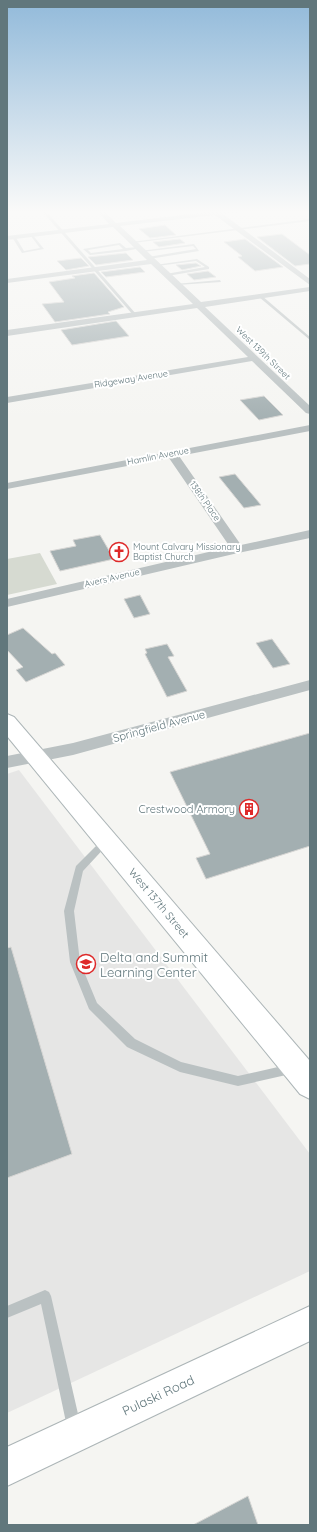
<svg xmlns="http://www.w3.org/2000/svg" width="317" height="1532" font-family="Quicksand,sans-serif">
<rect width="100%" height="100%" fill="#f5f5f2"/>
<!-- built -->
<path fill="#e6e6e5" d="M19 770 310 1154V1271L7 1413V774Z"/>
<!-- green -->
<path fill="#d6dad1" d="M40 553 57 584 7 595V559Z"/>
<!-- building -->
<g fill="#a3afb1" stroke="#d7d6d4">
<path d="M165 225 176 235 150 238 139 229Z"/>
<path d="M282 234 310 255V264L295 266 257 237Z"/>
<path d="M180 239 185 243 159 247 153 242Z"/>
<path d="M245 239 283 267 255 271 238 257 242 256 224 242Z"/>
<path d="M126 253 133 260 96 265 88 257Z"/>
<path d="M81 258 89 266 66 270 57 261Z"/>
<path d="M196 263 201 266 182 270 176 265Z"/>
<path d="M140 267 145 272 106 277 101 272Z"/>
<path d="M208 271 216 277 194 280 187 274Z"/>
<path d="M94 273 124 307 108 312 110 314 55 322 42 304 64 302 49 282 75 278 72 276Z"/>
<path d="M116 321 129 336 72 345 61 330Z"/>
<path d="M264 396 283 415 259 420 240 400Z"/>
<path d="M235 474 261 505 244 508 219 477Z"/>
<path d="M100 535 114 559 60 571 50 551 76 546 73 540Z"/>
<path d="M140 595 150 614 134 618 124 599Z"/>
<path d="M23 628 52 654 55 653 65 665 26 682 16 670 23 667 7 650V635Z"/>
<path d="M272 639 290 664 273 668 256 643Z"/>
<path d="M167 644 174 656 168 657 187 691 167 697 145 654 147 653 145 649Z"/>
<path d="M310 733V846L206 879 196 858 210 854 170 772Z"/>
<path d="M11 947 72 1154 7 1178V948Z"/>
<path d="M248 1496 258 1525H193Z"/>
</g>
<g fill="none" stroke-linecap="round" stroke-linejoin="round">
<defs>
<g id="secondary">
<path d="M7 714 14 717 310 1061V1099L300 1094 7 736Z"/>
<path d="M310 1306V1341L7 1486V1447Z"/>
</g>
</defs>
<!-- secondary casing -->
<use href="#secondary" stroke="#acb5b7" stroke-width="2"/>
<!-- lane -->
<g fill="#bac1c2" fill-rule="evenodd">
<path d="M41 210H45L136 314V316H134Z"/>
<path d="M310 219V221L133 243 131 242Z"/>
<path d="M32 234 44 249 22 253 12 237 15 236 24 251 40 248 30 235Z"/>
<path d="M120 243 126 248 139 247 141 248 126 251 90 255 83 249ZM119 245 123 249 91 253 88 250Z"/>
<path d="M194 244 199 251 149 259 148 257 196 249 193 246 142 252 140 251Z"/>
<path d="M197 259 209 267V269L167 276 166 274 205 267 196 261 157 266 155 265Z"/>
<path d="M220 280 221 282 177 285 175 284Z"/>
<path d="M259 295H261L310 337V340L259 297Z"/>
<path d="M106 837 109 839 110 841 109 843 83 871 74 911 80 962 97 1003 135 1039 181 1062 238 1076 291 1064 295 1065 296 1069 295 1073 238 1086 180 1072 127 1047 89 1009 70 962 64 911 76 866 103 839Z"/>
<path d="M45 1290 49 1292 51 1296 81 1427 79 1432 74 1434 69 1432 67 1427 41 1304 7 1318V1306Z"/>
</g>
<!-- street -->
<g fill="#bac1c2" fill-rule="evenodd">
<path d="M96 210H103L116 223 224 210H243L240 212 223 214 310 279V285L215 215 120 226 201 302 310 287V291L205 307 310 406V414L306 413 252 361 7 403V397L248 357 197 308 7 336V330L193 304 151 264 7 283V279L147 260 113 227 7 240V236L109 224Z"/>
<path d="M310 425V431L179 456 241 545 310 530V538L238 553 7 607V599L230 547 169 458 7 489V483Z"/>
<path d="M310 680V690L73 755 7 768V756L73 743Z"/>
</g>
<!-- secondary -->
<use href="#secondary" fill="#fff" fill-rule="evenodd"/>
</g>
<!-- sky -->
<linearGradient id="sky" x2="0" y2="1"><stop stop-color="#92bada"/><stop offset="0.5" stop-color="#fafaf9"/><stop offset="1" stop-color="#fafaf9" stop-opacity="0"/></linearGradient>
<rect width="317" height="424" fill="url(#sky)"/>
<!-- icons -->
<defs>
<symbol id="church-ring" viewBox="-11 -11 22 22"><circle r="9.5" fill="#fff" stroke="#de2929" stroke-width="1.5"/><path d="M-1.2-6h2.4v3.5h3.3v2.4h-3.3V6h-2.4V-.1h-3.3v-2.4h3.3Z" fill="#de2929"/></symbol>
<symbol id="building-ring" viewBox="-11 -11 22 22"><circle r="9.5" fill="#fff" stroke="#de2929" stroke-width="1.5"/><path d="M-4-6H4V6H1V3H-1V6H-4ZM-2.5-4.3h1.7v1.8h-1.7ZM.8-4.3h1.7v1.8H.8ZM-2.5-1h1.7V.8h-1.7ZM.8-1h1.7V.8H.8Z" fill="#de2929"/></symbol>
<symbol id="school-ring" viewBox="-11 -11 22 22"><circle r="9.5" fill="#fff" stroke="#de2929" stroke-width="1.5"/><path d="M0-5L7-2L0 1L-7-2ZM-4 1L0 2.5L4 1V4Q0 6-4 4Z" fill="#de2929"/></symbol>
</defs>
<g fill-rule="evenodd">
<use href="#church-ring" x="108" y="541" width="22" height="22"/>
<use href="#building-ring" x="238" y="798" width="22" height="22"/>
<use href="#school-ring" x="75" y="953" width="22" height="22"/>
</g>
<g text-anchor="middle" stroke-width="4" stroke-linejoin="round" paint-order="stroke">
<!-- far-street labels -->
<g font-size="9" fill="#61777c" stroke="#fff">
<text transform="translate(263 353) rotate(44)" y="3">West 139th Street</text>
<text transform="translate(131 379) rotate(-9)" y="3">Ridgeway Avenue</text>
<text transform="translate(158 456) rotate(-11)" y="3">Hamlin Avenue</text>
<text transform="translate(205 501) rotate(55)" y="3">138th Place</text>
<text transform="translate(112 578) rotate(-13)" y="3">Avers Avenue</text>
</g>
<!-- far-poi labels -->
<g font-size="9" fill="#61777c" stroke="#fff" text-anchor="start">
<text x="133" y="550">Mount Calvary Missionary<tspan x="133" dy="10">Baptist Church</tspan></text>
</g>
<!-- street labels -->
<g font-size="11" fill="#61777c" stroke="#fff">
<text transform="translate(159 726) rotate(-15)" y="4">Springfield Avenue</text>
<text transform="translate(159 903) rotate(50)" y="4">West 137th Street</text>
</g>
<!-- poi labels -->
<g font-size="11" fill="#61777c" stroke="#fff" text-anchor="end">
<text x="235" y="813">Crestwood Armory</text>
</g>
<!-- near-poi labels -->
<g font-size="13" fill="#61777c" stroke="#fff" text-anchor="start">
<text x="100" y="962">Delta and Summit<tspan x="100" dy="15">Learning Center</tspan></text>
</g>
<!-- near-street labels -->
<g font-size="13" fill="#61777c" stroke="#fff">
<text transform="translate(158 1395) rotate(-25)" y="5">Pulaski Road</text>
</g>
</g>
<!-- border -->
<rect width="317" height="1532" fill="none" stroke="#61777c" stroke-width="16"/>
</svg>
